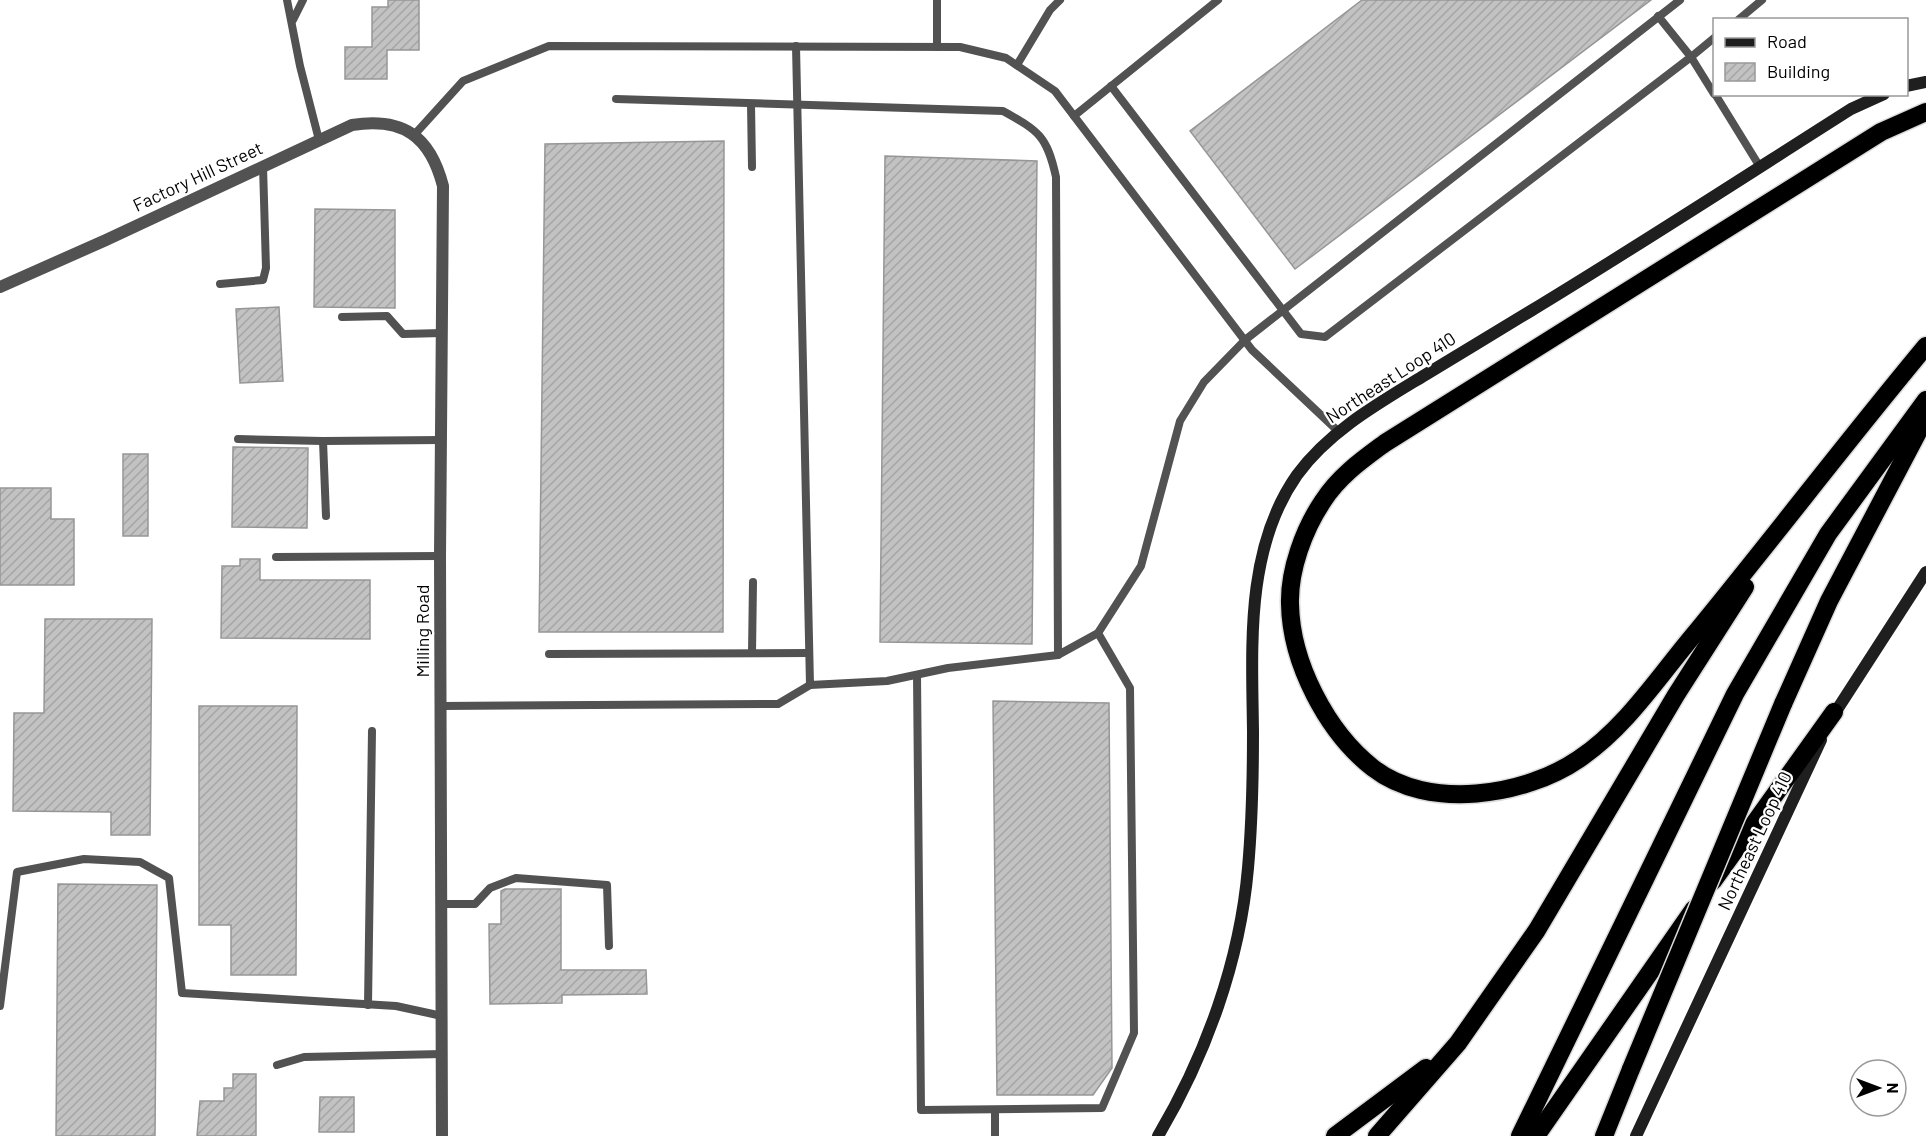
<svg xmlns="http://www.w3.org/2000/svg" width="1926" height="1136" font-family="Barlow,sans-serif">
<defs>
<pattern id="building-hatch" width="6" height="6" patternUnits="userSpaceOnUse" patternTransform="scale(1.5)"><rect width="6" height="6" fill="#c2c2c2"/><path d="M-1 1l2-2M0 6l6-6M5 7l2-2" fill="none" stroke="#a5a5a5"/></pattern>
</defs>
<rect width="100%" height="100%" fill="#fff"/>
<!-- building -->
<g fill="url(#building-hatch)" stroke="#969696" stroke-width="1.5">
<path d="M388 0H419V50H387V79H345V47H372V7H388Z"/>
<path d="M1362 0H1651L1295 269 1190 131Z"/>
<path d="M724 141 723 632H539L545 144Z"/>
<path d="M885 156 1037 161 1032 644 880 642Z"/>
<path d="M315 209 395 210V308L314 307Z"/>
<path d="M279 307 283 381 240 383 236 309Z"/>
<path d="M233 447 308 448 307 528 232 527Z"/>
<rect x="123" y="454" width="25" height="82"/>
<path d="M0 488H51V519H74V585H0Z"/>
<path d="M240 559H260V580H370V639L221 638 222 566H240Z"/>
<path d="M45 619H152L150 835H111V812L13 811 14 713H44Z"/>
<path d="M993 701 1109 703 1112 1068 1093 1095H997Z"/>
<path d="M199 706H297L296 975H231V925H199Z"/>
<path d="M58 884 157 885 155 1136H56Z"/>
<path d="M505 889H561V970H646L647 994 562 995V1003L490 1004 489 924H501V891Z"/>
<path d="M233 1074H256V1136H197L200 1101H224V1088H233Z"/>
<path d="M320 1097H354V1132H319Z"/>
</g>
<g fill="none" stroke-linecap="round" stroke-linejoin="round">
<defs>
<g id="motorway">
<path d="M1926 112 1881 132 1385 443C1362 460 1339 476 1323 501 1304 529 1289 570 1290 604 1291 663 1327 732 1373 768 1428 811 1525 796 1579 759 1625 728 1657 679 1692 637 1771 541 1846 442 1926 346"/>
<path d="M1783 704 1829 601 1926 417"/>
<path d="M1713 881 1834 712"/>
<path d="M1335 1136 1426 1068"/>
<path d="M1377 1136 1458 1043 1537 930 1676 695 1745 587"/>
<path d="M1520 1136 1735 694 1828 534 1926 400"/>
<path d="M1536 1136 1694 909"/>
<path d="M1604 1136 1631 1069"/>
</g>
</defs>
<!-- motorway casing -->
<use href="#motorway" stroke="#dbdbdb" stroke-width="21"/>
<!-- service -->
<g stroke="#525252" stroke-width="8">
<path d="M287 0 300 66 319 140"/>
<path d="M937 0V47"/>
<path d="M293 20 303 0"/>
<path d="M1738 20 1762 0"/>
<path d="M1714 38 1691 57 1714 94"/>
<path d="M796 46 810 685 887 681 948 668 1058 655 1098 633 1141 566 1180 421 1204 382 1245 340 1680 0"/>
<path d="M1017 65 1050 10 1060 0"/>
<path d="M1111 86 1301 334 1325 337 1691 57 1658 16"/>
<path d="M1715 94 1760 167"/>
<path d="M616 99 1003 111C1039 131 1047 136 1056 177L1058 655"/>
<path d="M751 104 752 167"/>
<path d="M1074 116 1218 0"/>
<path d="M415 134 463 81 549 46 960 47 1006 58 1055 91 1252 350 1339 432"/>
<path d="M220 284 263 280 266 268 263 166"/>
<path d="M342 317 387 316 403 334 442 333"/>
<path d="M238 439 323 441"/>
<path d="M326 516 323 441 442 440"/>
<path d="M276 557 440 556"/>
<path d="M752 653 753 582"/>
<path d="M549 654 809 653"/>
<path d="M917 675 921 1110 1102 1108 1134 1033 1130 688 1098 633"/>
<path d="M441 706 778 704 810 685"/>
<path d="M442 904H475L490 888 516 878 607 885 609 946"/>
<path d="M368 1005 372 731"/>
<path d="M0 1006 17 872 84 859 140 862 169 878 182 993 396 1006 442 1016"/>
<path d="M277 1065 304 1057 442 1054"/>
<path d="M995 1136V1111"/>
</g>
<!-- minor -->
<path stroke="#525252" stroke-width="12" d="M0 287 106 240 352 125C403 117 430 136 443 186L440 556 442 1136"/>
<!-- secondary -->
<g stroke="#1f1f1f" stroke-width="12">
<path d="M1906 86 1926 82"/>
<path d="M1831 719 1926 572"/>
<path d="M1158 1136C1206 1055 1240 961 1248 868 1252 823 1253 777 1253 732 1252 646 1245 549 1297 475 1329 431 1379 403 1425 375 1460 354 1494 333 1529 312 1638 246 1744 177 1851 109L1884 94"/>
<path d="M1636 1136 1821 740"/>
</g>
<!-- motorway -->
<use href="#motorway" stroke="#000" stroke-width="18"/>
<defs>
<path id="motorway-bridge" d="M1631 1069 1783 704"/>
</defs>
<!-- motorway-bridge casing -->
<use href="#motorway-bridge" stroke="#dbdbdb" stroke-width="21" stroke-linecap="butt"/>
<!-- motorway-bridge -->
<use href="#motorway-bridge" stroke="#000" stroke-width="18"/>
</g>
<g text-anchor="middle" stroke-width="4.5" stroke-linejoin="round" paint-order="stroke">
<!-- street labels -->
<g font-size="18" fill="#000" stroke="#fff">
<text transform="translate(198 177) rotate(-25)" y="6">Factory Hill Street</text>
<text transform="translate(1391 378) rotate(-33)" y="6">Northeast Loop 410</text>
<text transform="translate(423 631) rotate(-90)" y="6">Milling Road</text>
<text transform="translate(1755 841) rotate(-65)" y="6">Northeast Loop 410</text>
</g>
</g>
<!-- legend -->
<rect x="1713" y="18" width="195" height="78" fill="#ffffff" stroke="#999999" stroke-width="1.5"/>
<rect x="1725" y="38" width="30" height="9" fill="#1f1f1f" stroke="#999999" stroke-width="1.5"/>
<text x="1767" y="48" font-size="18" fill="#000000">Road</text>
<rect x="1725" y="63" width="30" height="18" fill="url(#building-hatch)" stroke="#999999" stroke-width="1.5"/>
<text x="1767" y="78" font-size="18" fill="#000000">Building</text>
<!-- north arrow -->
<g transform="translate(1878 1088) rotate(90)"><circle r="28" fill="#ffffff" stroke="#999999" stroke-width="1.5"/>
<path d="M0-4.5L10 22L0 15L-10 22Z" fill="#000000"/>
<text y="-9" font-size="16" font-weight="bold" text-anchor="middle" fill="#000000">N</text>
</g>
</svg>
